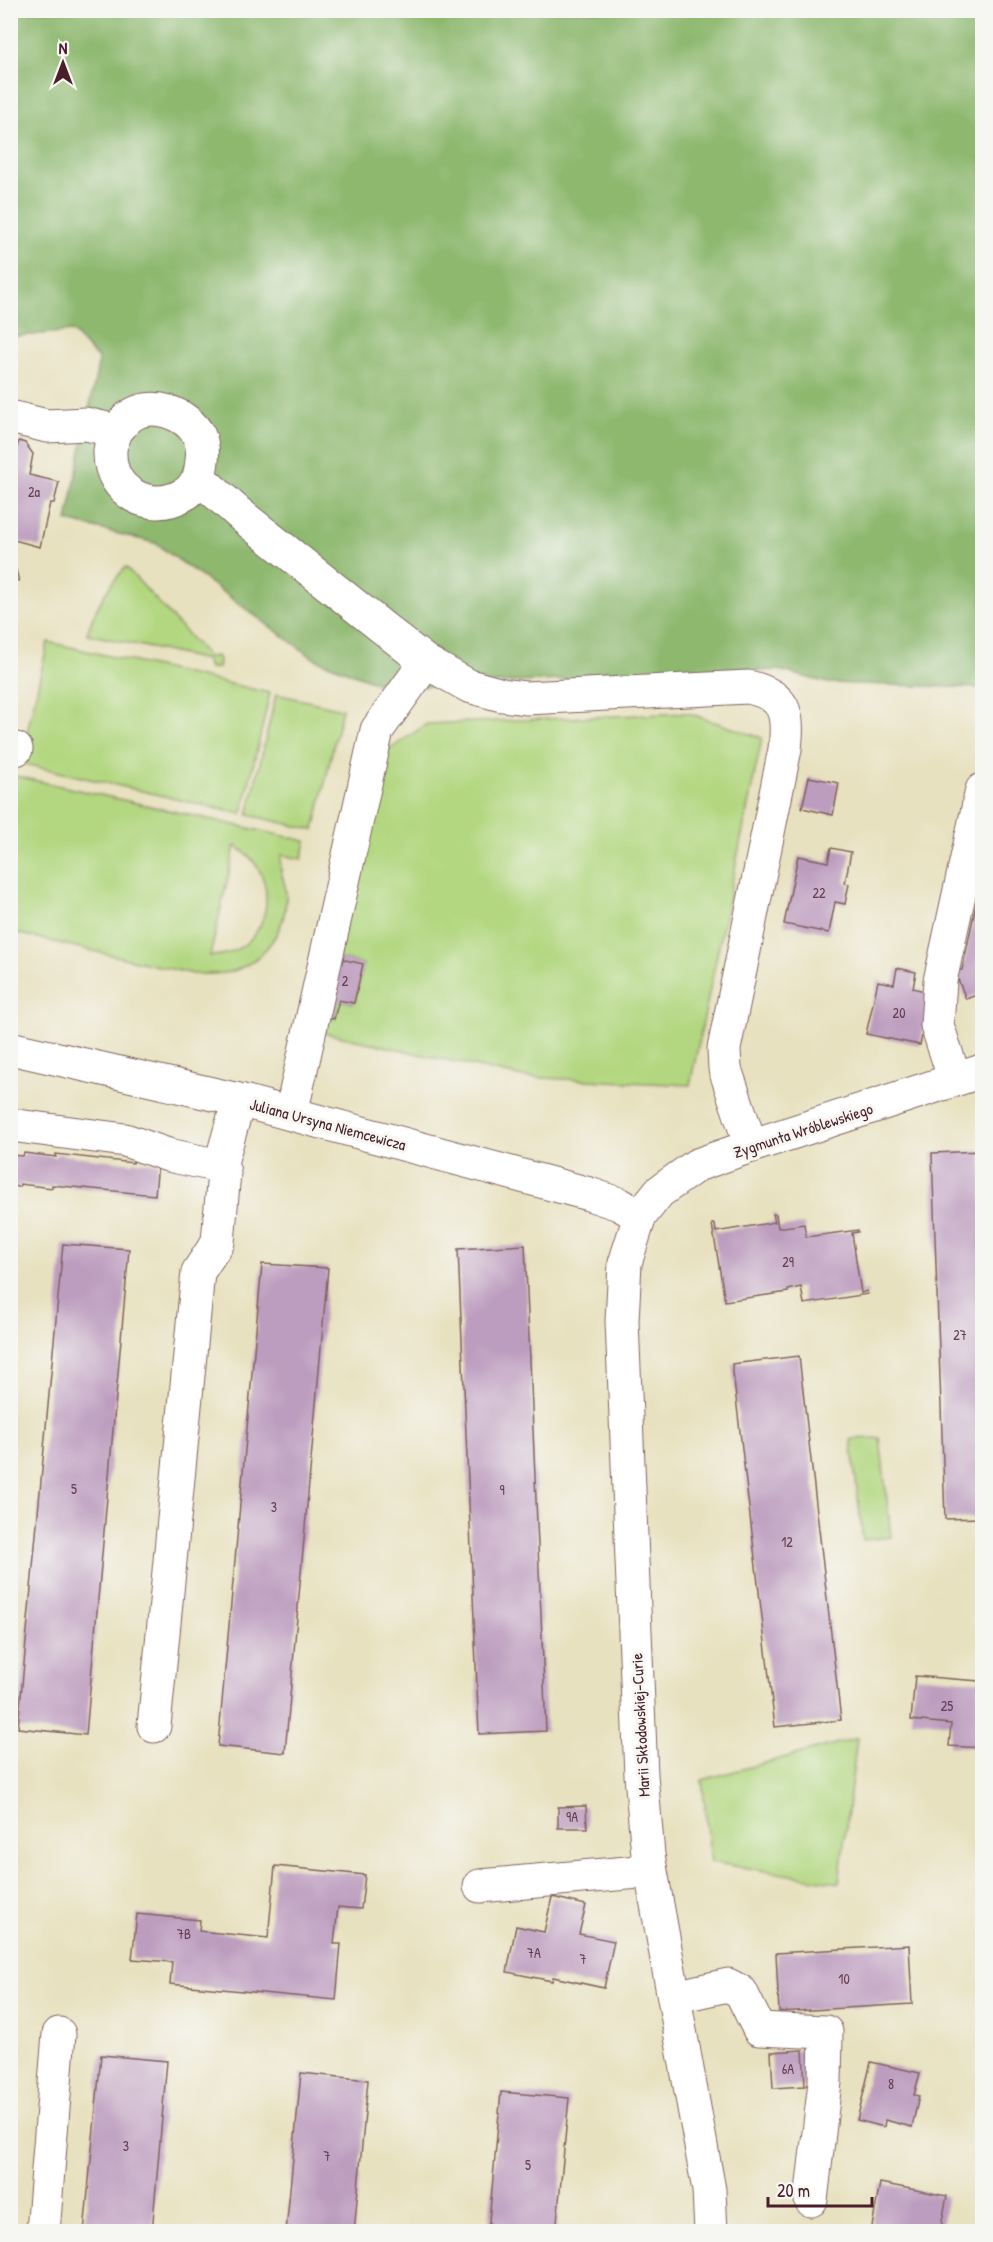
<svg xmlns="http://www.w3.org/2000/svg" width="993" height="2242" font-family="'Patrick Hand',sans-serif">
<rect width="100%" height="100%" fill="#f6f6f2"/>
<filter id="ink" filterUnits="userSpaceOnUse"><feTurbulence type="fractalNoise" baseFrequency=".0167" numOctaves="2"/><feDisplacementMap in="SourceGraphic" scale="12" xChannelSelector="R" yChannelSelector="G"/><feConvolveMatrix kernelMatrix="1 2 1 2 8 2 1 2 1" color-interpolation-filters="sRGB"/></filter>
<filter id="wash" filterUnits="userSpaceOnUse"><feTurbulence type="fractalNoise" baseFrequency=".008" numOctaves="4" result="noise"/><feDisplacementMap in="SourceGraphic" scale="24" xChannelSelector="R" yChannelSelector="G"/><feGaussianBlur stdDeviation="1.35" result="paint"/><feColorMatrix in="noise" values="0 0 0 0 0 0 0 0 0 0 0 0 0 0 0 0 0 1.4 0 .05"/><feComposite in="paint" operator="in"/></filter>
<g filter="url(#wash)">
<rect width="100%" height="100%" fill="#e8e1bf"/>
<!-- green -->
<g fill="#b2d780" stroke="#7e7b56" stroke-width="1.5" fill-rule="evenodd">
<path d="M126 567 208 657 217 656 219 660 218 668H209L206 660 87 634C95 607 107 587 126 567Z"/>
<path d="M48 642 270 693 242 814 20 763Z"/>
<path d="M276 694 342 709 314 830 248 815Z"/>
<path d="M688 713 762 738 690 1085 523 1077 320 1032 323 1017 335 1019 339 1000 354 1003 363 964 337 958 383 745 393 747 427 724Z"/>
<path d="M11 775 306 841 302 859 282 855C277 874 286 878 286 895 287 929 265 959 234 971 221 975 207 974 193 974L11 932ZM235 846C279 869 276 936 229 953 223 955 216 956 210 956Z"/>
<path d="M880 1438 891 1537 863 1540 851 1439Z"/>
<path d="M857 1738 839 1883 711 1862 702 1780Z"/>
</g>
<!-- forest -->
<path fill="#8db86e" stroke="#6c6c4c" stroke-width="1.5" d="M11 11H982V688L828 683 778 670 390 688 315 659 155 543 67 521 99 360 72 331 11 337Z"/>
<g id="blocks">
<!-- building -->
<g fill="#bd9dbf">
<path d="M19 441 25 443 33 454 29 475 59 482 54 503H50L40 547 10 539V445L17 447Z"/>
<path d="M10 552H11L19 581 10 579Z"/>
<path d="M809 777 839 783 833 815 802 808Z"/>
<path d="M831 848 851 852 845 883 849 884 845 904 835 902 829 933 784 924 798 856 828 862Z"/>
<path d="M979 891 982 892V993L966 999 955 972 962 970Z"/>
<path d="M337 958 363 964 354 1003 339 1000 334 1019 323 1017Z"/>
<path d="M897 968 916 972 913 988 931 993 920 1045 866 1034 878 981 894 984Z"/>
<path d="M982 1151V1518L945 1519 932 1153Z"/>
<path d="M24 1153 56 1157V1154L133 1163V1161L158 1163 155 1195 52 1185V1188L20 1184V1187L10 1186V1155L23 1156Z"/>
<path d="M773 1214H776L778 1228 804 1224 806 1237 858 1230V1232L852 1233 861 1293 867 1291 868 1294 804 1304 801 1287 788 1290V1292L725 1301 712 1224H715L716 1232 775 1222Z"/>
<path d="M63 1244 129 1249 86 1735 18 1728Z"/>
<path d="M525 1245 546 1731 479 1734 458 1249Z"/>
<path d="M262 1264 328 1268 285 1753 218 1746Z"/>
<path d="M799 1356 841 1720 775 1727 732 1364Z"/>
<path d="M915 1676 979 1681 978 1692H982V1748L949 1746 951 1724 911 1720Z"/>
<path d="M586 1806 587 1828H558V1807Z"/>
<path d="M275 1866 365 1875 361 1909 338 1907 334 1944H341L336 2000 170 1984 172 1962 132 1959 137 1914 200 1920 199 1931 268 1938Z"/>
<path d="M552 1897 586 1905 579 1934 614 1941 604 1988 553 1977 552 1981 507 1972 516 1926 544 1932Z"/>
<path d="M909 1945 912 2004 779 2012 776 1953Z"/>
<path d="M803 2050 805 2086 773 2088 771 2052Z"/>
<path d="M101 2055 167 2061 152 2232H84Z"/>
<path d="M871 2062 920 2073 914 2095 919 2096 912 2127 885 2120 884 2127 857 2120Z"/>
<path d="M301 2073 368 2080 354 2232H286Z"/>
<path d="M501 2092 569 2098 556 2232H488Z"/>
<path d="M880 2183 947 2196 940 2232H871Z"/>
</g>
</g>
</g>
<g filter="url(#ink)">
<use href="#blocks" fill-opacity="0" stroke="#81635f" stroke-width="1.5"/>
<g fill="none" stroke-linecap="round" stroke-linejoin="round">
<defs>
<g id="minor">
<path d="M10 417 47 426 86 424 116 431C120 427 124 421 129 417 151 400 187 413 199 436 205 449 202 464 199 478L242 516 426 662 469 686 502 695 526 698 748 687C786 695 789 713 785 749L724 1049 725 1069 751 1146"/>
<path d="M116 431C114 438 109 446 110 454 110 492 150 514 183 495 190 492 195 484 199 478"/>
<path d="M10 748 16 749"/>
<path d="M10 1048 239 1100 589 1194 619 1204 640 1216"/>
<path d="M955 1080 937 1025 940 981 982 790"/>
<path d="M291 1114 377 730 426 662"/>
<path d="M10 1125 125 1140 168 1155 220 1166"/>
<path d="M154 1726 198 1272 218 1242 224 1172 220 1166 239 1100"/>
<path d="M480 1886 650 1871"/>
<path d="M674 1997 728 1985 741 1992 759 2029 826 2032 825 2082 811 2200"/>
<path d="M43 2232 59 2034"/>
<path d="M711 2232 709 2190 648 1855 641 1775 622 1321 625 1263 640 1216 659 1192 697 1165 751 1146 982 1071"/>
</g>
</defs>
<!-- minor casing -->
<use href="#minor" stroke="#81635f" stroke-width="35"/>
<!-- minor -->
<use href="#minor" stroke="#fff" stroke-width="33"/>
</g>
</g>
<g text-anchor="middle" stroke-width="6" stroke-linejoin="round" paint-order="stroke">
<!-- number labels -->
<g font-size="14" fill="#673e50">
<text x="34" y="497">2a</text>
<text x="819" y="898">22</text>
<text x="345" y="986">2</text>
<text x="899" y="1018">20</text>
<text x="788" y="1267">29</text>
<text x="960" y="1340">27</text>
<text x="74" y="1494">5</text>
<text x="502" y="1495">9</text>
<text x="274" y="1512">3</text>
<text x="787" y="1547">12</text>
<text x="947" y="1711">25</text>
<text x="572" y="1822">9A</text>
<text x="184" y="1939">7B</text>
<text x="534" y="1958">7A</text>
<text x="583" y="1964">7</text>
<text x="844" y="1984">10</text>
<text x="788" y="2074">6A</text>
<text x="891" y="2089">8</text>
<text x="126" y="2151">3</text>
<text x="327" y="2161">7</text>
<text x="528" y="2170">5</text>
</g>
<!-- street labels -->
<g font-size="16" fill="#4a1f2b" stroke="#f6f6f2">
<text transform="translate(328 1124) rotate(15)" y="6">Juliana Ursyna Niemcewicza</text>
<text transform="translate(803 1130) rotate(-18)" y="6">Zygmunta Wróblewskiego</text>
<text transform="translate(640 1725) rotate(-93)" y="6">Marii Skłodowskiej-Curie</text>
</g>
</g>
<!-- margin -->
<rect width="993" height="2242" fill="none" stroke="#f6f6f2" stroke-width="36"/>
<!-- north arrow -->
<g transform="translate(63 63)" stroke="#f6f6f2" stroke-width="4.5" paint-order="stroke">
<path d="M0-4.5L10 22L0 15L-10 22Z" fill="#4a1f2b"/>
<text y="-9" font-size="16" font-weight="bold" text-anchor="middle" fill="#4a1f2b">N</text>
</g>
<!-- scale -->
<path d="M768 2197v9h104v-9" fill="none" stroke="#4a1f2b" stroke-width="3"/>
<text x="777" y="2197" font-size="18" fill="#4a1f2b" stroke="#f6f6f2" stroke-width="4.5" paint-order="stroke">20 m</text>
</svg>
